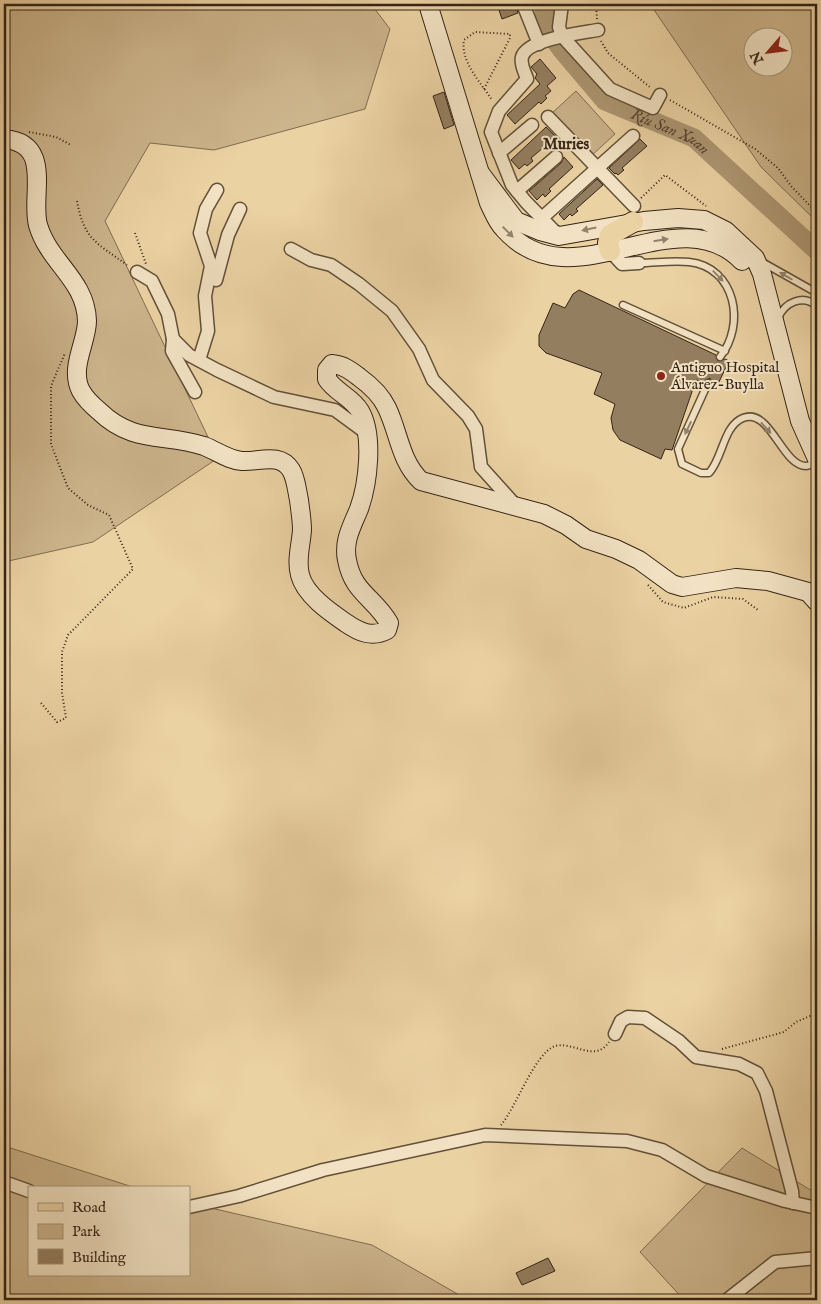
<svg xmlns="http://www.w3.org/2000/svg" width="821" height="1304" font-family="'IM FELL English',serif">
<rect width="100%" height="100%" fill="#ebd2a3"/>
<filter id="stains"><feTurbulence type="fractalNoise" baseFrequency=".004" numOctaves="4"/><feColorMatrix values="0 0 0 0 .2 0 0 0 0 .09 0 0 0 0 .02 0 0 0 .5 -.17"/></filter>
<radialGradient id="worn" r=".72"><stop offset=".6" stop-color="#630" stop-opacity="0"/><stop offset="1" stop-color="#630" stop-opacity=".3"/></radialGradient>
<!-- green -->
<g fill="#ccb48b" stroke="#806c51" fill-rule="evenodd">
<path d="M4 4H371L390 29 365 109 214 150 150 143 105 221 218 458 93 542 4 562Z"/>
<path d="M650 4H817V222L761 167ZM754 38H784V68H754Z"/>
<path d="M576 91 615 134 590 157 551 114Z"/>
<path d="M4 1146 136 1188H29V1275H189V1203L372 1245 468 1300H4Z"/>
<path d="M742 1148 817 1194V1300H684L640 1252Z"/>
</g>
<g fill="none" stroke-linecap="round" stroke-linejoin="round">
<!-- river -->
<path stroke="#ad9773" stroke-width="19" id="s1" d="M545 4 543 23 561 49 605 101 694 138 817 251"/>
</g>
<!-- building -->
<g fill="#947e60" stroke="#352417">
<path d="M497 4H515L518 13 502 19Z"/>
<path d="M540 59 556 78 547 86 551 91 545 96 547 98 541 104 539 102 515 124 507 115 540 84 535 78 537 74 531 67Z"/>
<path d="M444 92 454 125 444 129 433 96Z"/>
<path d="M546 127 556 137 531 158 533 161 527 166 525 164 519 169 511 160Z"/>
<path d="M640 139 647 146 622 168 624 170 618 175 616 173 615 174 609 168Z"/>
<path d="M564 157 573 167 549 189 551 191 545 197 543 194 537 200 529 191 561 163Z"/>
<path d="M597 179 603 185 576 209 578 211 572 216 570 214 564 220 559 214Z"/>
<path d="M579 290 716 355 718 361 725 359 729 361 717 386 713 385 710 378 703 382 696 380 672 450 665 449 661 459 620 440 613 430 611 418 615 404 594 394 602 373 546 353 539 346V335L553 303 565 308 573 294Z"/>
<path d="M548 1258 555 1271 522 1285 516 1273Z"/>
</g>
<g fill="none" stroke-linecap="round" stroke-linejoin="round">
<defs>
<g id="lane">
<path d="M762 262 817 293"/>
<path d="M639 263C655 263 673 260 689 262 736 267 746 325 720 357"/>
<path d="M623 305 725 351"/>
<path d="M778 318C785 302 803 294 817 306"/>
<path d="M708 383 678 449 682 464 701 473H709C723 458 723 426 743 418 770 407 782 466 806 466 809 466 814 463 817 462"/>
</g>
<g id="street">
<path d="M523 4 539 44"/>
<path d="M562 4 559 27 562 36 610 89 653 108 660 95"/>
<path d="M814 4 817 5"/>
<path d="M548 117 634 206"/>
<path d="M499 153 532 125"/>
<path d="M517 191 556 157"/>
<path d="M543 217 633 136"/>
<path d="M559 236 526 202 512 185 491 132 499 111 527 79C525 72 520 65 522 57 527 39 582 33 598 30"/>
<path d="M291 249 311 260 331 265 359 284 392 311 419 349 433 380 468 416 476 429 481 467 517 507"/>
<path d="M610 251 622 264 639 263"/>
<path d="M137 272 152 281 168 314 173 339"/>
<path d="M216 280 228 235 240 209"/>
<path d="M199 360 208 331 205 296 211 266 200 233 206 209 217 190"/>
<path d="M195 392 172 351 173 339 189 355 217 370 274 397 335 410 365 432"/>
<path d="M615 1034 621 1021 628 1017 645 1018 679 1041 696 1057 739 1064 757 1073 766 1091 792 1191 793 1203"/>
<path d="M4 1182 29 1191"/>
<path d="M189 1207 239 1196 323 1170 485 1135 627 1141 662 1150 706 1176 785 1201 817 1208"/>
<path d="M727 1300 775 1262 817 1258"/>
</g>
<g id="secondary">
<path d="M428 4 489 203C493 211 497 222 504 229 572 306 676 193 742 261"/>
<path d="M4 139C54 143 30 196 38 225 49 263 86 280 87 321 87 342 69 368 81 391 85 398 93 406 99 411 133 444 164 433 204 446 217 451 228 460 242 461 259 462 280 452 291 470 296 478 297 491 299 500 300 509 302 520 302 530 301 545 296 560 300 575 305 595 330 612 346 623 359 632 372 638 387 630L389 623C374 597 353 593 347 560 343 541 352 526 359 509 368 484 374 435 360 411 352 397 335 392 327 379V370L332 364C343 365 350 370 359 377 370 385 381 395 387 408 399 433 400 461 421 481L544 514 566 525 586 539 616 549 639 560 672 584 682 587 736 578 768 581 808 592 817 602"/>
<path d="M480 173 516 221 540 231 559 236 644 221 678 218 704 220 726 231 755 258 762 274 800 421 817 459"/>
</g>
<path id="primary" d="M610 251 608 243 610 235 633 222"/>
</defs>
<!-- lane casing -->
<use href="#lane" stroke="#62503a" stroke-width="9"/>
<!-- street casing -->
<use href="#street" stroke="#62503a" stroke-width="15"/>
<!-- secondary casing -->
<use href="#secondary" stroke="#352417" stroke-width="20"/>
<!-- primary casing -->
<use href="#primary" stroke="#352417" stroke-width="22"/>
<!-- path -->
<g stroke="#352417" stroke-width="2" stroke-dasharray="1 2.5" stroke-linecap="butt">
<path d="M596 4 597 19"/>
<path d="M601 41 608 53 651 88"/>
<path d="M484 89 510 38V34L475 32 464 40C460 61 481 83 492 100"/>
<path d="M670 100 755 149 778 168 791 186 817 213"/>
<path d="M29 132 56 137 71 145"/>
<path d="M641 198 665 175 706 206"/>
<path d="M77 201C84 240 97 243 127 265"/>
<path d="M135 233 146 264"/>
<path d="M648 585 663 602 684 608 713 597 743 599 758 610"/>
<path d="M41 703 57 722 66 718 62 693V652L68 635 133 569 109 515 88 505 68 488 51 444V386L65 353"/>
<path d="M722 1049 784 1032 796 1022 817 1013"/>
<path d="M501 1125C517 1106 534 1054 555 1046 573 1041 595 1063 609 1042"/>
</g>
<!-- lane -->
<use href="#lane" stroke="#f2e2c3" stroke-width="6"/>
<!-- street -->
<use href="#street" stroke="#f2e2c3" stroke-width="12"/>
<!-- secondary -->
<use href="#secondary" stroke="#f2e2c3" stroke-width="18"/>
<!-- primary -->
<use href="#primary" stroke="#ebd2a3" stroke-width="20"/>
</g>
<!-- one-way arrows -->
<defs><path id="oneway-solid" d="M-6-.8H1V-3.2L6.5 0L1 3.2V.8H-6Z" transform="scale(1.25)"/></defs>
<g fill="#94836d">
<use href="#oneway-solid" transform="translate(589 229) rotate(168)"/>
<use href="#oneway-solid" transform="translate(508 232) rotate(45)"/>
<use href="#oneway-solid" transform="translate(661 240) rotate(-9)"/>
<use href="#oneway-solid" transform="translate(718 276) rotate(46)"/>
<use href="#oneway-solid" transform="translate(786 276) rotate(-150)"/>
<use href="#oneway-solid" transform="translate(688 428) rotate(115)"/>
<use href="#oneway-solid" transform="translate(766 428) rotate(48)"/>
</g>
<!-- markers -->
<circle fill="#8f2418" stroke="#f2e2c3" stroke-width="2" cx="661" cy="376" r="5"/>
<g text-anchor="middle" stroke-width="4" stroke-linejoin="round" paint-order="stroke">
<!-- poi labels -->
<g font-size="15" fill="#352417" stroke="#f2e2c3" text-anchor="start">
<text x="671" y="372">Antiguo Hospital<tspan x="671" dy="17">Álvarez-Buylla</tspan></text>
</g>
<!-- water labels -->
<g font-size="16" font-style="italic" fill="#594633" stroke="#f2e2c3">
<text dy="6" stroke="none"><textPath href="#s1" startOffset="191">Ríu San Xuan</textPath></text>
</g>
<!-- neighbourhood labels -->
<g font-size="16" font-weight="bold" fill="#352417" stroke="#f2e2c3">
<text x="566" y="149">Muries</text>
</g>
</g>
<!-- margin -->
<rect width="821" height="1304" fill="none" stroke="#ebd2a3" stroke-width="20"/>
<rect x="5" y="5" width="811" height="1294" fill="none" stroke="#352417" stroke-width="2.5"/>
<rect x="10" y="10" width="801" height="1284" fill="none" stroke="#352417"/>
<!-- legend -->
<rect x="28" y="1186" width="162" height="90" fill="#f2e2c3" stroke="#a6967e"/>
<rect x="38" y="1203" width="25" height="8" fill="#ebd2a3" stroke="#a6967e"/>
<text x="72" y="1212" font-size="15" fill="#352417">Road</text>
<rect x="38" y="1224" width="25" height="15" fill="#ccb48b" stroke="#a6967e"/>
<text x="72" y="1236" font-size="15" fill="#352417">Park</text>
<rect x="38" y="1249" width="25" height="15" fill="#947e60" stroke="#a6967e"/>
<text x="72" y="1262" font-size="15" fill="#352417">Building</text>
<!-- north arrow -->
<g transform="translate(768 52) rotate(242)"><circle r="24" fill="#f2e2c3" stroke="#a6967e"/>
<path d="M0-4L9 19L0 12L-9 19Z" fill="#8f2418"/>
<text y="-8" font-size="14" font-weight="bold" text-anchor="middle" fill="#352417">N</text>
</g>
<rect width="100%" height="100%" filter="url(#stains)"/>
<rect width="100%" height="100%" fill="url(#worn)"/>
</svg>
